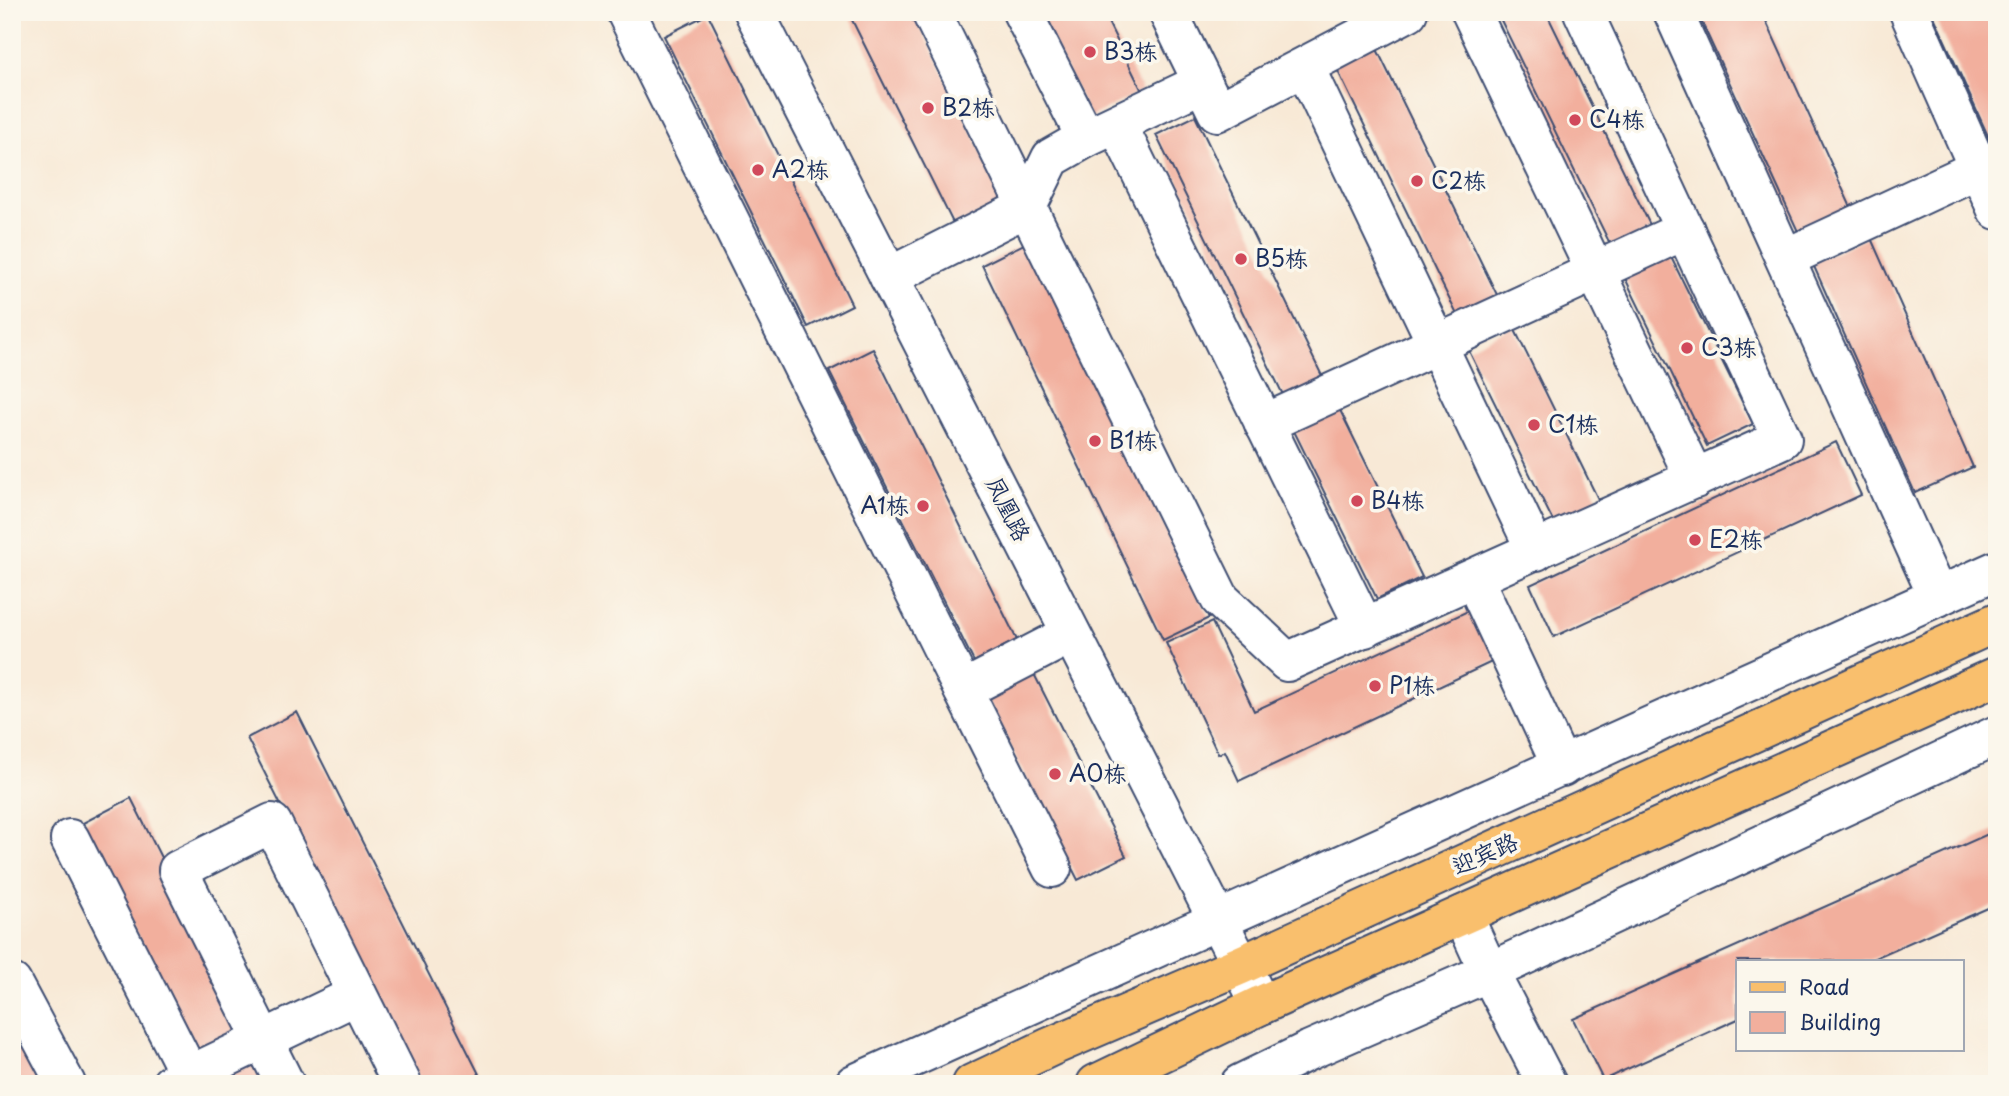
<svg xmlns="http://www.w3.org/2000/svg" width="2009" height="1096" font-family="'Playpen Sans','LXGW WenKai TC',sans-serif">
<rect width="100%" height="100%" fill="#fbf7ec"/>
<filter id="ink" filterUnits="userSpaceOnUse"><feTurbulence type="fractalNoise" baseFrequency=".0143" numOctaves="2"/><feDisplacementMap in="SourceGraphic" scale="14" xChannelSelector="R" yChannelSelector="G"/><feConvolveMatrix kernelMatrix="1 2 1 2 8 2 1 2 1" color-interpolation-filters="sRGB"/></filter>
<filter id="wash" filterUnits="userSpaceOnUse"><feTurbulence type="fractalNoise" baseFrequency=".00686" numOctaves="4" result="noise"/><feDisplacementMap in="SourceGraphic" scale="28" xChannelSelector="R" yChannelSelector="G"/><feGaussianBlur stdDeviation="1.57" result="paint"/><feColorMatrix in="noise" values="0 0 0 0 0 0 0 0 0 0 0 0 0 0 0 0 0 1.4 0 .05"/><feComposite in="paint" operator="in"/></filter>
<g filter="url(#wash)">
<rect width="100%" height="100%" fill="#f8e9d6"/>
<g id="blocks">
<!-- building -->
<g fill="#f2af9d">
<path d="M848 12H913L1008 204 956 229Z"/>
<path d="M1038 12H1103L1142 91 1090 117Z"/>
<path d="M1497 12H1546L1652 229 1612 248Z"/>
<path d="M1697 12H1762L1854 214 1801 238Z"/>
<path d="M1932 12H1995L1997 16V146L1993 147Z"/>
<path d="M708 14 852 305 808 327 664 36Z"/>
<path d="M1371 37 1502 305 1462 325 1331 57Z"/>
<path d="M1195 116 1326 384 1287 403 1156 135Z"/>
<path d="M1870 236 1973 467 1915 493 1812 262Z"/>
<path d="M1028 242 1209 618 1163 640 982 265Z"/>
<path d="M1667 249 1753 424 1707 446 1622 272Z"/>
<path d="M1513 326 1599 501 1554 523 1468 349Z"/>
<path d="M873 349 1017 640 974 662 829 371Z"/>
<path d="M1336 402 1422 577 1377 599 1291 425Z"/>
<path d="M1836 442 1861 495 1554 637 1530 585Z"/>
<path d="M1472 609 1496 660 1239 781 1225 751 1218 754 1166 643 1212 622 1254 711Z"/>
<path d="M1031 668 1126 856 1078 880 983 692Z"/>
<path d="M297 712 484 1084H422L247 738Z"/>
<path d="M131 798 275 1084H213L81 824Z"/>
<path d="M1997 830V904L1868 961H1738V1019L1603 1080 1573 1019Z"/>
<path d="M12 1019 47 1084H12Z"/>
</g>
</g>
</g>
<g filter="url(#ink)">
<use href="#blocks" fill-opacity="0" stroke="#3c4b70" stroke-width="2"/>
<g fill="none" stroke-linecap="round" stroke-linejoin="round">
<defs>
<g id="minor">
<path d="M626 12 963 690"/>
<path d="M754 12 1261 1005"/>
<path d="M931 12 1220 599 1287 662 1782 439 1583 12"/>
<path d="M1022 12 1086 138"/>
<path d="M1168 12 1217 112 1408 12"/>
<path d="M1471 12 1695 479"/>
<path d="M1673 12 1938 597"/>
<path d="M1909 12 1997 210"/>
<path d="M1305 68 1536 551"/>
<path d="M1117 124 1365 628"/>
<path d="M1786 258 1997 160"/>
<path d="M889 277 1027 207 1051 158 1086 138 1202 83"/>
<path d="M1264 424 1685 230"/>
<path d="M1474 579 1562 767"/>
<path d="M70 839 194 1084"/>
<path d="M1052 868 963 690 1071 634"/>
<path d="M1463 915 1489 972 1547 1084"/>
<path d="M12 983 66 1084"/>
<path d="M171 1084 357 995"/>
<path d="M285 1084 178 870 272 823 402 1084"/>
<path d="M854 1084 1997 570"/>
<path d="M1240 1084 1310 1050 1489 972 1997 735"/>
</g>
<g id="major">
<path d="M972 1084 1050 1047 1241 965 1997 622"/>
<path d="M1096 1084 1261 1005 1997 676"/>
</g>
</defs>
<!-- minor casing -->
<use href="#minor" stroke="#3c4b70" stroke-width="42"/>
<!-- major casing -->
<use href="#major" stroke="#3c4b70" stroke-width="42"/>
<!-- minor -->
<use href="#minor" stroke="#fff" stroke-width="38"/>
<!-- major -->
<use href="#major" stroke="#f9bf6d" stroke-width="38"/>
</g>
</g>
<!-- markers -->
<g fill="#d1495b" stroke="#fbf7ec" stroke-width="2.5">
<circle cx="1090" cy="52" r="7"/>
<circle cx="928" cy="108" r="7"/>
<circle cx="1575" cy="120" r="7"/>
<circle cx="758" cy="170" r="7"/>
<circle cx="1417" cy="181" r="7"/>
<circle cx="1241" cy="259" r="7"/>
<circle cx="1687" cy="348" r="7"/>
<circle cx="1534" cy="425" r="7"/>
<circle cx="1095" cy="441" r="7"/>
<circle cx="1357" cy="501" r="7"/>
<circle cx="923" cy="506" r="7"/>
<circle cx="1695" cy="540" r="7"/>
<circle cx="1375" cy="686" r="7"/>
<circle cx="1055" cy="774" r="7"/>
</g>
<g text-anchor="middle" stroke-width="7" stroke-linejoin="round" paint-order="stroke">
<!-- poi labels -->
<g font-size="23" fill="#1b2f5e" stroke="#fbf7ec" text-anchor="start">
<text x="1104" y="60">B3栋</text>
<text x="942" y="116">B2栋</text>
<text x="1589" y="128">C4栋</text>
<text x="772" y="178">A2栋</text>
<text x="1431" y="189">C2栋</text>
<text x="1255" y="267">B5栋</text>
<text x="1701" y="356">C3栋</text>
<text x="1548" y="433">C1栋</text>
<text x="1109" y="449">B1栋</text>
<text x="1371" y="509">B4栋</text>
<text x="909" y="514" text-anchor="end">A1栋</text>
<text x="1709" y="548">E2栋</text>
<text x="1389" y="694">P1栋</text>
<text x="1069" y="782">A0栋</text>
</g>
<!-- street labels -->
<g font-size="23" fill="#1b2f5e" stroke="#fbf7ec">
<text transform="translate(1008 509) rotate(63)" y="8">凤凰路</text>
<text transform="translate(1485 854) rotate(-24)" y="8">迎宾路</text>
</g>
</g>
<!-- margin -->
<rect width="2009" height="1096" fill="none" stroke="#fbf7ec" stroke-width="42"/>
<!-- legend -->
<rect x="1736" y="960" width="228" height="91" fill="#fbf7ec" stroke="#a1a7b3" stroke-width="2"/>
<rect x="1750" y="982" width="35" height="10" fill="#f9bf6d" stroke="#a1a7b3" stroke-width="2"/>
<text x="1799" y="995" font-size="21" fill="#1b2f5e">Road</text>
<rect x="1750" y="1012" width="35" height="21" fill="#f2af9d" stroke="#a1a7b3" stroke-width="2"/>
<text x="1799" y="1030" font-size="21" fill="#1b2f5e">Building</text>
</svg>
